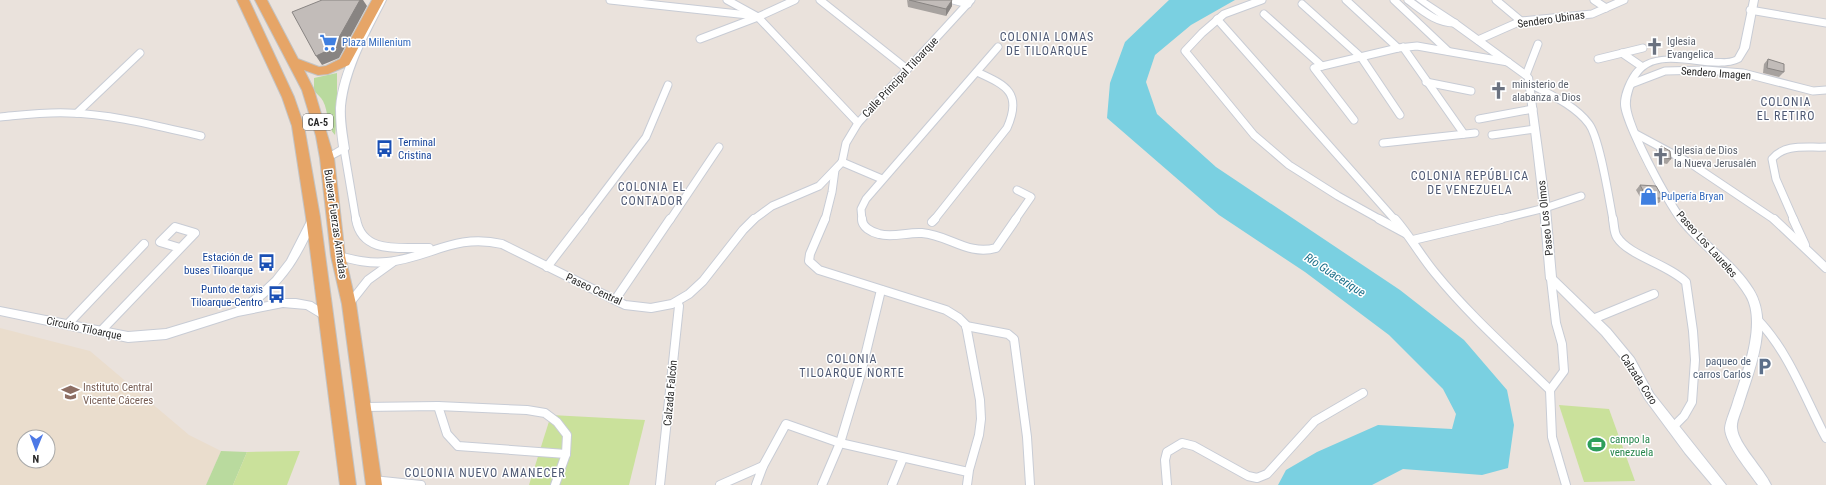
<svg xmlns="http://www.w3.org/2000/svg" width="1826" height="485" font-family="'Roboto Condensed',sans-serif">
<rect width="100%" height="100%" fill="#eae2dc"/>
<!-- education -->
<path fill="#eaddcd" fill-rule="evenodd" d="M0 328 90 351 189 435 221 451 206 485H0ZM24 437H48V461H24Z"/>
<!-- green -->
<g fill="#b9da9e">
<path d="M337 73V116L335 135C326 126 329 112 323 101 321 97 317 94 314 91V78Z"/>
<path d="M221 451 247 452 233 485H206Z"/>
</g>
<!-- pitch -->
<g fill="#cae19b">
<path d="M1559 405 1609 409 1635 481 1584 482Z"/>
<path d="M551 415 645 420 629 485H529Z"/>
<path d="M300 451 287 485H233L247 452Z"/>
</g>
<!-- water -->
<path fill="#7ad0e1" d="M1169 0H1235L1191 25 1155 55 1146 82 1157 114 1216 167 1400 290 1464 340 1507 390 1514 425 1508 468 1482 475 1403 469 1372 485H1278L1286 470 1317 452 1378 425 1452 429 1456 414 1443 389 1389 335 1305 272 1219 215 1107 118 1110 83 1125 42Z"/>
<g fill="none" stroke-linecap="round" stroke-linejoin="round">
<defs>
<g id="minor-far1">
<path d="M610 0 748 15"/>
<path d="M727 0 758 17 858 123"/>
<path d="M820 0 907 69"/>
<path d="M953 0 968 4"/>
<path d="M1262 0 1224 14 1202 33 1185 51 1254 135 1289 165 1338 196 1381 220"/>
<path d="M1346 0 1398 48"/>
<path d="M1394 0 1448 51"/>
<path d="M1408 0C1423 11 1436 23 1455 23"/>
<path d="M1496 0 1521 21"/>
<path d="M1594 0 1606 8"/>
<path d="M1302 4 1361 57 1400 115"/>
<path d="M1750 10 1826 23"/>
<path d="M1264 14 1322 66"/>
<path d="M1217 19 1395 220"/>
<path d="M700 39 758 17 795 0"/>
<path d="M1478 40 1521 21 1592 14 1624 0"/>
<path d="M1403 47 1464 134"/>
<path d="M1622 53 1641 66"/>
<path d="M1598 59 1643 48"/>
<path d="M1526 75 1538 44"/>
<path d="M1426 82 1471 91"/>
<path d="M1530 84C1549 94 1575 105 1589 124 1600 139 1609 199 1613 220"/>
<path d="M1631 84 1665 71 1706 70 1743 73 1813 91 1826 90"/>
<path d="M77 113 140 53"/>
<path d="M0 117C22 115 45 112 68 113 112 114 157 126 201 136"/>
<path d="M1479 119 1533 109"/>
<path d="M1354 120 1314 68 1398 48 1417 46 1508 62"/>
<path d="M1636 134 1690 163 1775 220"/>
<path d="M1492 135 1535 129"/>
<path d="M1383 143 1475 133"/>
<path d="M344 149 356 220"/>
<path d="M842 162 846 143 858 123 971 0"/>
<path d="M842 162 882 179"/>
<path d="M583 220 646 137 668 85"/>
<path d="M670 220 719 147"/>
<path d="M753 220 772 206 819 186 842 162"/>
<path d="M825 220 832 192 835 170"/>
<path d="M862 220 861 209 866 199 998 47"/>
<path d="M934 220 1007 128C1023 92 1005 85 977 72"/>
<path d="M1015 220 1031 197 1017 190"/>
<path d="M1497 220 1545 208 1581 196"/>
<path d="M1794 220 1776 179 1772 159C1785 143 1807 148 1826 147"/>
</g>
<g id="minor">
<path d="M356 219C362 255 401 247 429 248"/>
<path d="M825 219 810 254 809 261 819 270 946 310 959 318 966 325 980 400 981 419 979 435 969 470 967 485"/>
<path d="M862 219C862 227 871 232 879 234 893 238 907 232 922 233 949 235 968 256 996 248L1016 219"/>
<path d="M1379 219 1405 233"/>
<path d="M1395 219C1410 236 1420 255 1435 273 1469 315 1511 352 1550 390"/>
<path d="M1613 219C1614 224 1614 233 1617 237 1629 256 1668 264 1686 282L1693 331 1695 360 1692 402 1684 416 1672 428"/>
<path d="M1774 219 1826 268"/>
<path d="M1793 219 1805 245"/>
<path d="M932 222 935 219"/>
<path d="M1413 240 1501 219"/>
<path d="M338 256C354 260 370 264 387 262 430 258 454 233 502 244L625 305 651 308 672 304 689 294 703 281 743 230 754 219"/>
<path d="M547 267 584 219"/>
<path d="M1551 279 1556 323 1562 344 1564 371 1550 390 1552 437 1566 485"/>
<path d="M615 300 670 219"/>
<path d="M349 304 368 280 393 262"/>
<path d="M1593 319 1654 294"/>
<path d="M1757 319C1789 352 1805 398 1826 438"/>
<path d="M67 325 144 244"/>
<path d="M966 326 1008 334 1014 339 1027 437 1030 485"/>
<path d="M100 332 195 233 175 227 160 242 180 248"/>
<path d="M438 406 527 410 545 413 557 422 567 435 566 454 555 485"/>
<path d="M364 407 438 406 447 434 458 446 566 454"/>
<path d="M373 480 421 485"/>
<path d="M660 485 679 306 677 302"/>
<path d="M720 485 763 466"/>
<path d="M756 485 763 466 786 424 840 443 968 472"/>
<path d="M822 485 840 443 861 373 881 290"/>
<path d="M892 485 903 458"/>
<path d="M1167 485 1165 460 1167 452 1182 443 1194 446 1248 476 1257 478 1267 474 1315 421 1363 393"/>
</g>
<g id="tertiary">
<path d="M378 0H386C369 34 349 68 345 106 344 120 347 135 349 149L347 151 330 160H324L322 158 324 156 339 147C337 134 336 121 336 108 339 69 361 34 378 0Z"/>
<path d="M1416 0H1426L1458 21 1529 73 1532 77 1550 208 1556 277 1610 329 1634 358 1653 393 1726 485H1712L1685 453 1645 399 1626 364 1602 335 1546 279 1540 208 1525 79Z"/>
<path d="M1750 0H1758L1749 48 1741 61C1712 77 1658 44 1638 77 1634 84 1629 97 1630 106 1632 128 1671 201 1686 219 1707 243 1736 262 1753 289 1774 322 1755 368 1744 402 1742 410 1736 421 1737 428 1738 444 1764 469 1771 485H1758C1749 472 1725 444 1725 428 1726 420 1731 409 1733 402 1742 374 1762 323 1746 296 1730 269 1701 249 1681 225 1667 209 1621 123 1621 104 1621 96 1625 85 1629 78 1646 45 1687 60 1717 59 1723 59 1729 60 1735 57L1740 48Z"/>
<path d="M313 214 318 218C302 254 289 279 257 304L283 299H296L312 302 330 314 331 317 330 320 326 321 306 309 283 307 238 316 166 339 128 342 0 315V307L128 332 166 329 236 308 258 292 273 278 287 260 310 215Z"/>
</g>
<g id="trunk">
<path d="M237 0H249L294 97 304 126 320 217 356 485H340L306 217 292 126 282 97Z"/>
<path d="M255 0H267L298 59 319 67 326 66 340 59 372 0H384L349 65 328 74 318 75 304 70 314 90 334 158 345 256 356 304 382 485H366L342 304 331 256 320 158 316 136 302 90Z"/>
</g>
</defs>
<!-- minor-far1 casing -->
<use href="#minor-far1" stroke="#c8ccd5" stroke-width="9"/>
<!-- minor casing -->
<use href="#minor" stroke="#c8ccd5" stroke-width="10"/>
<!-- tertiary casing -->
<use href="#tertiary" stroke="#c8ccd5" stroke-width="2"/>
<!-- trunk casing -->
<use href="#trunk" stroke="#c3c3c3" stroke-width="2"/>
<!-- minor-far1 -->
<use href="#minor-far1" stroke="#fff" stroke-width="7"/>
<!-- minor -->
<use href="#minor" stroke="#fff" stroke-width="8"/>
<!-- tertiary -->
<use href="#tertiary" fill="#fff" fill-rule="evenodd"/>
<!-- trunk -->
<use href="#trunk" fill="#e6a567" fill-rule="evenodd"/>
</g>
<!-- wall -->
<g fill="#a7a29f">
<path d="M907 0 952 6 946 16 908 7Z"/>
<path d="M1768 59 1784 72 1779 77 1763 73 1764 64Z"/>
<path d="M1661 146 1671 159 1667 164 1658 162 1656 151Z"/>
<path d="M1640 185 1663 198 1659 203 1643 202 1636 190Z"/>
</g>
<!-- shaded-wall -->
<g fill="#888482">
<path d="M360 0H363L367 6 339 58 322 65 316 56Z"/>
<path d="M952 0V6L946 16V9Z"/>
</g>
<!-- building -->
<g fill="#c2bcb9" stroke="#888482">
<path d="M322 0H360L333 48 316 56 292 12Z"/>
<path d="M909 0H952L946 9Z"/>
<path d="M1768 59 1784 64V72L1767 68Z"/>
<path d="M1661 146 1670 151 1671 159 1662 157Z"/>
<path d="M1640 185 1656 186 1663 198H1647Z"/>
</g>
<!-- icons -->
<defs>
<symbol id="supermarket-bare" viewBox="-9 -9 18 18"><path d="M-6-5.5h2.5l.6 2H6L4.5 2H-2.5L-4.4-4H-6ZM-1.5 3.2a1.3 1.3 0 1 0 .1 0ZM3 3.2a1.3 1.3 0 1 0 .1 0Z" fill="#3f7fe0" stroke="#fff" stroke-width="2.5" paint-order="stroke"/></symbol>
<symbol id="church-bare" viewBox="-9 -9 18 18"><path d="M-1.2-6h2.4v3.5h3.3v2.4h-3.3V6h-2.4V-.1h-3.3v-2.4h3.3Z" fill="#6b7280" stroke="#fff" stroke-width="2.5" paint-order="stroke"/></symbol>
<symbol id="bus-bare" viewBox="-9 -9 18 18"><path d="M-5-6H5V4H4V6H2V4H-2V6H-4V4H-5ZM-3.5-4V0h7V-4ZM-3.5 1.2v1.5H-2V1.2ZM2 1.2v1.5H3.5V1.2Z" fill="#1a4fb4" stroke="#fff" stroke-width="2.5" paint-order="stroke"/></symbol>
<symbol id="shop-bare" viewBox="-9 -9 18 18"><path d="M-5-2.5h2.3a2.7 3.5 0 0 1 5.4 0H5L5.5 6h-11ZM-1.5-2.5h3a1.5 2.3 0 0 0-3 0Z" fill="#3f7fe0" stroke="#fff" stroke-width="2.5" paint-order="stroke"/></symbol>
<symbol id="parking-bare" viewBox="-9 -9 18 18"><path d="M-3.5-5.5H1a3.5 3.5 0 0 1 0 7H-1V5.5H-3.5ZM-1-3.4V-.6H.8a1.4 1.4 0 0 0 0-2.8Z" fill="#5c6f8a" stroke="#fff" stroke-width="2.5" paint-order="stroke"/></symbol>
<symbol id="school-bare" viewBox="-9 -9 18 18"><path d="M0-5L7-2L0 1L-7-2ZM-4 1L0 2.5L4 1V4Q0 6-4 4Z" fill="#8d6e63" stroke="#fff" stroke-width="2.5" paint-order="stroke"/></symbol>
<symbol id="stadium-bare" viewBox="-9 -9 18 18"><path d="M0-5a6.5 5 0 1 0 0 10a6.5 5 0 1 0 0-10ZM-3.5-1.8h7v3.6h-7Z" fill="#2e9e5b" stroke="#fff" stroke-width="2.5" paint-order="stroke"/></symbol>
</defs>
<g fill-rule="evenodd">
<use href="#supermarket-bare" x="316" y="30" width="25" height="25"/>
<use href="#church-bare" x="1642" y="34" width="25" height="25"/>
<use href="#church-bare" x="1486" y="78" width="25" height="25"/>
<use href="#bus-bare" x="372" y="136" width="25" height="25"/>
<use href="#church-bare" x="1648" y="144" width="25" height="25"/>
<use href="#shop-bare" x="1636" y="184" width="25" height="25"/>
<use href="#bus-bare" x="254" y="250" width="25" height="25"/>
<use href="#bus-bare" x="264" y="282" width="25" height="25"/>
<use href="#parking-bare" x="1752" y="354" width="25" height="25"/>
<use href="#school-bare" x="58" y="380" width="25" height="25"/>
<use href="#stadium-bare" x="1584" y="432" width="25" height="25"/>
</g>
<g text-anchor="middle" stroke-width="3" stroke-linejoin="round" paint-order="stroke">
<!-- shield labels -->
<rect fill="#fff" stroke="#696969" stroke-width="1" x="303" y="114" width="30" height="16" rx="3"/>
<g font-size="10" font-weight="bold" fill="#292929">
<text x="318" y="126">CA-5</text>
</g>
<!-- street labels -->
<g font-size="11" fill="#292929" stroke="#fff">
<text transform="translate(1551 19) rotate(-8)" y="4">Sendero Ubinas</text>
<text transform="translate(1716 73) rotate(4)" y="4">Sendero Imagen</text>
<text transform="translate(900 77) rotate(-47)" y="4">Calle Principal Tiloarque</text>
<text transform="translate(1545 218) rotate(-96)" y="4">Paseo Los Olmos</text>
<text transform="translate(336 224) rotate(82)" y="4">Bulevar Fuerzas Armadas</text>
<text transform="translate(1707 244) rotate(48)" y="4">Paseo Los Laureles</text>
<text transform="translate(594 289) rotate(25)" y="4">Paseo Central</text>
<text transform="translate(84 328) rotate(12)" y="4">Circuito Tiloarque</text>
<text transform="translate(1639 379) rotate(57)" y="4">Calzada Coro</text>
<text transform="translate(670 393) rotate(-85)" y="4">Calzada Falcón</text>
</g>
<!-- worship labels -->
<g font-size="11" fill="#5b616d" stroke="#fff" text-anchor="start">
<text x="1667" y="45">Iglesia<tspan x="1667" dy="13">Evangelica</tspan></text>
<text x="1512" y="88">ministerio de<tspan x="1512" dy="13">alabanza a Dios</tspan></text>
<text x="1674" y="154">Iglesia de Dios<tspan x="1674" dy="13">la Nueva Jerusalén</tspan></text>
</g>
<!-- shop labels -->
<g font-size="11" fill="#366cbe" stroke="#fff" text-anchor="start">
<text x="342" y="46">Plaza Millenium</text>
<text x="1661" y="200">Pulpería Bryan</text>
</g>
<!-- transit labels -->
<g font-size="11" fill="#164399" stroke="#fff" text-anchor="end">
<text x="398" y="146" text-anchor="start">Terminal<tspan x="398" dy="13">Cristina</tspan></text>
<text x="253" y="261">Estación de<tspan x="253" dy="13">buses Tiloarque</tspan></text>
<text x="263" y="293">Punto de taxis<tspan x="263" dy="13">Tiloarque-Centro</tspan></text>
</g>
<!-- service labels -->
<g font-size="11" fill="#4e5e75" stroke="#fff" text-anchor="end">
<text x="1751" y="365">paqueo de<tspan x="1751" dy="13">carros Carlos</tspan></text>
</g>
<!-- education labels -->
<g font-size="11" fill="#785e54" stroke="#fff" text-anchor="start">
<text x="83" y="391">Instituto Central<tspan x="83" dy="13">Vicente Cáceres</tspan></text>
</g>
<!-- leisure labels -->
<g font-size="11" fill="#27864d" stroke="#fff" text-anchor="start">
<text x="1610" y="443">campo la<tspan x="1610" dy="13">venezuela</tspan></text>
</g>
<!-- neighbourhood labels -->
<g font-size="12" letter-spacing="1" fill="#4e5974" stroke="#fff">
<text x="1047" y="41">COLONIA LOMAS<tspan x="1047" dy="14">DE TILOARQUE</tspan></text>
<text x="1786" y="106">COLONIA<tspan x="1786" dy="14">EL RETIRO</tspan></text>
<text x="1470" y="180">COLONIA REPÚBLICA<tspan x="1470" dy="14">DE VENEZUELA</tspan></text>
<text x="652" y="191">COLONIA EL<tspan x="652" dy="14">CONTADOR</tspan></text>
<text x="852" y="363">COLONIA<tspan x="852" dy="14">TILOARQUE NORTE</tspan></text>
<text x="485" y="477">COLONIA NUEVO AMANECER</text>
</g>
<!-- water labels -->
<g font-size="12" font-style="italic" fill="#1c708a" stroke="#fff">
<text transform="translate(1335 275) rotate(33)" y="4">Río Guacerique</text>
</g>
</g>
<!-- north arrow -->
<g transform="translate(36 449) rotate(181)"><circle r="19" fill="#ffffff" stroke="#a9a9a9"/>
<path d="M0-3L7 15L0 10L-7 15Z" fill="#4d79e6"/>
<text y="-6" font-size="11" font-weight="bold" text-anchor="middle" fill="#292929">N</text>
</g>
</svg>
